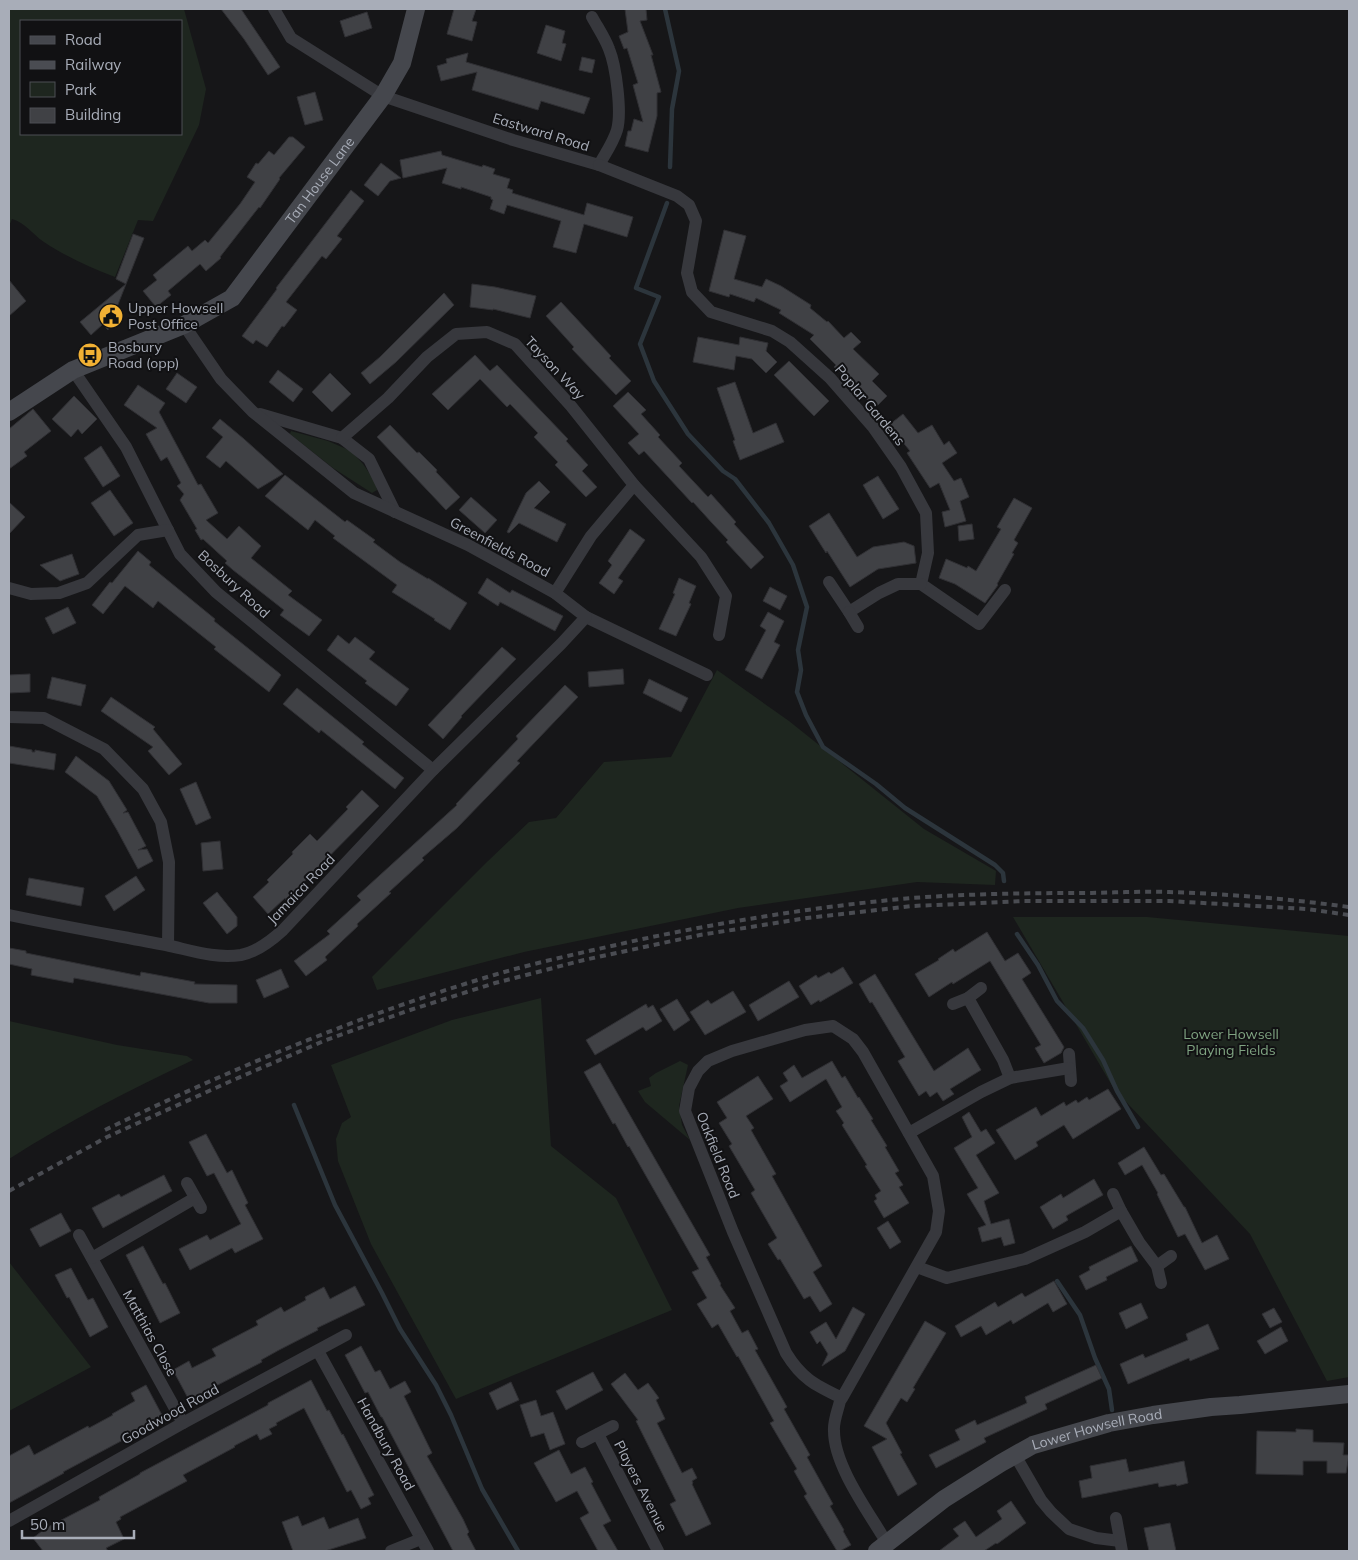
<svg xmlns="http://www.w3.org/2000/svg" width="1358" height="1560" font-family="Mulish,sans-serif">
<rect width="100%" height="100%" fill="#161618"/>
<!-- green -->
<g fill="#1e261f" fill-rule="evenodd">
<path d="M9 9H184L206 89 199 125 153 221 138 220 115 277C91 268 65 256 44 242 32 234 26 223 12 219L9 226ZM181 21V134H21V21Z"/>
<path d="M291 431 328 441 351 451 363 464 376 483 377 490 372 493 333 468 290 434Z"/>
<path d="M717 670 789 721 924 829 996 871 995 885 917 882 738 908 524 952 377 990 372 977 488 861 529 822 556 818 604 762 671 757Z"/>
<path d="M1013 917H1147L1349 936V1377L1327 1381 1250 1234 1114 1089Z"/>
<path d="M541 998 551 1146 616 1198 672 1310 456 1399 371 1244 338 1161 336 1139 342 1123 351 1117 331 1065 452 1020Z"/>
<path d="M9 1021 117 1045 187 1056 193 1060C130 1090 68 1121 9 1159Z"/>
<path d="M680 1061 688 1065 679 1106 682 1125 690 1140 645 1102 638 1091 651 1086 649 1078 656 1073Z"/>
<path d="M9 1262 91 1367 9 1411Z"/>
</g>
<g fill="none" stroke-linecap="round" stroke-linejoin="round">
<!-- stream -->
<g stroke="#2c353c" stroke-width="4.5">
<path d="M665 9 679 71 672 109 670 167"/>
<path d="M667 203 636 288 659 297 640 344 654 381 688 434 723 471 735 479 769 523 793 565 807 607 798 650 801 670 797 692 806 715 823 747 876 784 905 808 995 865 1003 873 1004 881"/>
<path d="M1017 934 1038 965 1057 1001 1083 1028 1103 1060 1117 1091 1138 1127"/>
<path d="M294 1105 335 1205 382 1293 400 1329 436 1385 451 1415 482 1489 518 1551"/>
<path d="M1057 1281 1080 1315 1095 1358 1109 1389 1112 1410"/>
</g>
</g>
<!-- building -->
<g fill="#404145" stroke="#303034">
<path d="M221 9H241L280 67 268 75 244 39Z"/>
<path d="M454 9H476L472 21 477 22 472 41 447 34Z"/>
<path d="M625 9H646L647 20 640 21 653 55H651L661 92 657 93V116L648 152 625 146 628 131H631L634 119 643 122 633 85 638 83 627 48 624 49 619 36 628 32Z"/>
<path d="M367 12 372 28 345 37 340 21Z"/>
<path d="M546 25 565 31 562 43 566 44 561 61 537 53Z"/>
<path d="M468 53 466 62 590 98 584 114 541 101 538 110 472 90 477 72 441 81 437 66 447 63 446 59Z"/>
<path d="M582 57 595 60 592 73 579 70Z"/>
<path d="M315 92 323 120 305 125 297 97Z"/>
<path d="M289 137H293L305 147 279 178 280 179 260 208 259 207 220 257 221 258 206 271 200 264 168 291 171 295 156 307 143 291 157 280 153 275 188 246 192 251 205 240 208 243 240 204 255 182 247 177 256 163 258 164 269 151 274 155Z"/>
<path d="M441 151 442 155 482 167 483 165 495 169 493 174 510 179 507 188 513 190 512 193 584 215 587 203 633 217 627 237 584 224 576 253 553 247 561 221 507 205 504 214 490 209 493 200 491 199V197L461 187V189L442 183 447 168 403 178 400 160Z"/>
<path d="M381 163 401 178 390 181 378 196 364 185Z"/>
<path d="M351 190 364 201 337 236 342 239 326 259 322 256 286 302 297 310 284 327 282 326 267 347 256 340 253 344 242 336 277 289 276 288Z"/>
<path d="M724 230 746 236 734 279 762 287 766 279 781 286 811 305 810 308 827 322 828 321 844 338 851 332 861 342 853 349 879 374 872 381 887 396 875 408 834 367 836 365 810 339 814 335 779 313 781 310 756 298 754 302 730 294 729 297 709 291Z"/>
<path d="M133 234 144 238 108 330 103 324 91 335 80 322 126 284 116 279Z"/>
<path d="M9 280 26 301 9 316Z"/>
<path d="M472 284 495 287 536 296 530 318 493 309V310L470 307Z"/>
<path d="M444 293 454 305 396 362 370 384 361 373 380 357Z"/>
<path d="M561 302 611 356 609 358 631 381 616 395 572 349 574 347 546 316Z"/>
<path d="M698 337 739 345 740 337 768 343 766 351 777 362 766 373 752 359 736 356 734 370 693 362Z"/>
<path d="M475 355 490 371 497 365 568 439 566 441 588 465 582 471 597 487 586 497 555 465 558 462 534 437 538 433 510 404 507 407 480 379 448 410 432 394Z"/>
<path d="M789 361 829 401 814 416 774 375Z"/>
<path d="M278 370 303 389 293 402 269 382Z"/>
<path d="M177 373 197 387 186 403 166 389Z"/>
<path d="M330 373 351 394 332 412 312 392Z"/>
<path d="M735 382 753 433 776 423 784 442 740 460 733 441 735 440 717 388Z"/>
<path d="M138 385 165 403 159 412 198 485 201 484 218 513 206 520 227 539 239 526 261 546 251 558 292 591 288 595 322 620 309 636 280 615 284 610 233 570 225 563 227 561 203 539 201 540 195 530 197 529 180 500 184 494 177 486 181 483 167 457 161 461 146 434 157 428 124 405Z"/>
<path d="M628 392 646 410 641 414 660 435 658 437 682 463 679 466 708 497 711 494 736 522 734 524 764 557 751 569 726 542 728 540 712 523 693 502 692 503 644 451 639 455 628 443 639 434 613 406Z"/>
<path d="M74 396 97 419 82 434 78 429 71 437 52 419Z"/>
<path d="M33 409 51 431 24 452 27 456 9 469V429Z"/>
<path d="M903 414 918 433 932 425 944 445 949 441 957 453 942 463 954 481 961 478 969 497 960 501 966 521 945 527 942 512 950 510 939 483 930 488 907 453 910 451 889 425Z"/>
<path d="M220 419 244 439 283 474 258 489 226 461 220 468 206 457 223 437 212 428Z"/>
<path d="M390 425 417 453 419 452 437 470 436 472 460 497 446 510 377 437Z"/>
<path d="M101 446 120 476 103 487 84 458Z"/>
<path d="M285 475 345 522 347 520 375 540 373 542 400 562 428 579V578L467 603 450 630 434 620 435 619 392 592 397 585 333 538 335 536 315 520 308 530 265 496Z"/>
<path d="M878 476 899 509 883 519 863 485Z"/>
<path d="M539 481 550 492 534 508 566 524 557 542 519 523 509 533 507 532 526 493Z"/>
<path d="M110 490 133 523 114 536 91 503Z"/>
<path d="M471 497 497 520 485 533 459 510Z"/>
<path d="M1014 498 1032 508 1014 540 1018 543 1012 553 1014 554 997 584 998 585 985 603 955 584 939 578 946 559 967 568 968 566 976 571 1001 529 997 527Z"/>
<path d="M9 502 25 517 9 534Z"/>
<path d="M829 513 857 557 873 547 904 542 914 546 916 563 878 569 850 587 827 551 826 553 809 526Z"/>
<path d="M972 524 974 539 959 541 958 526Z"/>
<path d="M630 529 645 540 618 578 623 581 614 594 599 583 612 565 608 561Z"/>
<path d="M138 551 151 562 149 565 215 619 214 621 279 673 281 675 269 692 214 649 216 647 158 601 153 608 125 586 103 614 92 605 110 582 112 583Z"/>
<path d="M72 554 79 574 60 581 40 565Z"/>
<path d="M487 578 510 593 512 590 563 616 555 631 500 602 498 606 478 593Z"/>
<path d="M679 578 696 586 689 603 691 604 676 636 659 629 675 594 673 593Z"/>
<path d="M770 587 787 596 780 610 763 601Z"/>
<path d="M68 607 76 623 53 634 45 618Z"/>
<path d="M768 612 784 621 774 642 780 645 762 679 745 670 766 630 760 626Z"/>
<path d="M338 635 349 644 355 637 375 652 369 659 409 689 396 706 365 683 367 681 327 650Z"/>
<path d="M502 647 516 659 461 716 462 717 443 739 428 725Z"/>
<path d="M623 669 624 684 589 687 588 672Z"/>
<path d="M30 674V692L9 693V675Z"/>
<path d="M52 677 86 685 81 706 47 698Z"/>
<path d="M649 679 688 698 681 712 643 693Z"/>
<path d="M565 685 578 697 517 761 520 763 457 828 422 858 424 860 389 892 391 893 357 924 358 926 325 957 327 960 306 976 294 961 330 934 327 931 361 900 357 896 457 805 456 804 518 739 516 736Z"/>
<path d="M297 688 364 742 362 744 404 778 395 789 321 730 319 733 283 704Z"/>
<path d="M111 697 155 727 153 729 182 764 169 775 148 751 153 747 101 711Z"/>
<path d="M9 746 32 750V752H35V750L56 754 54 770 9 763Z"/>
<path d="M76 756 109 781 127 810 123 813 128 812 146 846 138 850 147 849 153 861 138 869 117 830 97 796 65 772Z"/>
<path d="M196 782 211 818 196 825 180 789Z"/>
<path d="M362 790 379 806 286 900 285 898 268 914 253 897 269 882 267 880 293 854 292 852 310 834 317 841 348 809 346 807Z"/>
<path d="M220 841 223 869 203 871 201 843Z"/>
<path d="M136 876 145 890 114 911 105 896Z"/>
<path d="M29 878 84 888 81 906 26 895Z"/>
<path d="M217 892 237 917V926L227 934 203 903Z"/>
<path d="M987 932 1005 961 1018 953 1031 973 1022 979 1064 1047 1061 1053 1044 1063 1035 1048 1041 1045 990 961 953 984 952 982 929 997 915 974 939 960 938 959 953 949 955 952Z"/>
<path d="M9 948 26 951V953L140 976 141 972 195 982 194 984 237 985V1003H209L74 978 73 983 31 975 32 969 9 964Z"/>
<path d="M843 967 853 983 820 1002 819 1000 811 1005 799 986 816 975 818 978 829 972 831 974Z"/>
<path d="M281 969 289 987 264 998 256 980Z"/>
<path d="M875 974 934 1071 968 1048 981 1070 950 1089 954 1094 943 1101 937 1092 930 1097 926 1091 919 1096 898 1061 905 1057 872 1002 870 1003 859 984Z"/>
<path d="M789 981 799 997 758 1021 749 1005Z"/>
<path d="M733 991 746 1012 705 1035 690 1012 708 1000 711 1004Z"/>
<path d="M677 999 690 1020 674 1031 660 1009Z"/>
<path d="M646 1004 648 1008 653 1005 662 1021 646 1031 643 1027 595 1055 586 1040Z"/>
<path d="M832 1061 842 1078 845 1076 858 1098 859 1097 873 1119 871 1120 887 1146 885 1147 899 1171 895 1173 903 1185 899 1187 909 1203 884 1218 874 1201 877 1199 875 1195 881 1191 865 1166 867 1165 842 1125 844 1123 836 1111 842 1107 826 1079 790 1102 780 1086 788 1081 783 1073 794 1065 802 1078Z"/>
<path d="M600 1063 710 1255 706 1257 721 1284 720 1285 735 1308 730 1311 742 1333 748 1330 758 1349 755 1350 787 1407 784 1409 810 1455 807 1457 833 1504 830 1506 844 1530 843 1531 851 1545 840 1551H837L804 1496 807 1494 794 1471 797 1469 770 1423 774 1421 738 1356 737 1357 718 1324 712 1328 697 1304 707 1298 692 1272 699 1269 629 1146 628 1147 615 1123 613 1124 584 1072Z"/>
<path d="M758 1076 773 1099 746 1116 754 1128 751 1130 776 1174 772 1176 822 1266 813 1272 832 1304 820 1312 810 1296 804 1299 780 1259 778 1260 768 1244 777 1238 751 1193 755 1190 729 1146 732 1144 719 1123 727 1118 717 1102Z"/>
<path d="M1108 1089 1121 1109 1073 1139 1064 1125 1036 1142 1038 1146 1015 1160 996 1130 1036 1107 1041 1116 1064 1102 1066 1106 1076 1100 1078 1103 1087 1097 1089 1100Z"/>
<path d="M969 1112 981 1132 986 1129 995 1143 976 1155 999 1193 984 1201 991 1224 1009 1219 1015 1243 1004 1246 1001 1237 982 1242 978 1228 986 1225 967 1194 978 1188 954 1148 972 1137 962 1117Z"/>
<path d="M206 1134 227 1173 232 1170 248 1203 245 1205 263 1239 235 1253 232 1248 190 1270 179 1249 207 1235 210 1240 241 1224 214 1173 207 1176 189 1142Z"/>
<path d="M1144 1147 1161 1175 1164 1174 1184 1207H1185L1202 1243 1217 1235 1229 1259 1205 1270 1185 1234 1178 1237 1157 1194 1158 1193 1142 1165 1125 1175 1118 1163Z"/>
<path d="M164 1175 172 1191 103 1228 92 1208 119 1194 121 1197Z"/>
<path d="M1094 1179 1103 1195 1066 1216 1068 1220 1053 1229 1040 1207 1061 1194 1063 1198Z"/>
<path d="M61 1213 71 1231 40 1247 30 1229Z"/>
<path d="M888 1221 901 1242 890 1249 877 1228Z"/>
<path d="M143 1246 163 1284 165 1283 180 1313 160 1323 126 1255Z"/>
<path d="M1131 1246 1138 1261 1106 1277 1107 1280 1086 1290 1079 1276 1090 1270 1089 1267Z"/>
<path d="M71 1268 88 1300 93 1298 108 1327 90 1337 69 1297 67 1298 55 1275Z"/>
<path d="M1054 1281 1067 1304 1053 1312 1048 1303 1013 1324 1011 1320 986 1335 981 1326 961 1337 955 1326 995 1302 998 1307 1022 1293 1025 1297Z"/>
<path d="M355 1286 365 1305 317 1328 318 1330 279 1350 261 1360 262 1362 189 1400 173 1370 189 1361 192 1368 216 1356 212 1349 258 1325 256 1321 281 1307 284 1312 306 1300 305 1297 324 1287 330 1299Z"/>
<path d="M1141 1303 1148 1318 1126 1329 1119 1313Z"/>
<path d="M853 1307 865 1314 845 1351 822 1366 828 1354 820 1341 817 1344 810 1332 826 1322 836 1339Z"/>
<path d="M1274 1308 1282 1322 1270 1328 1262 1314Z"/>
<path d="M925 1321 946 1333 913 1388 915 1389 907 1402 901 1398 886 1423 902 1453 900 1454 917 1484 898 1496 872 1447 887 1439 864 1426Z"/>
<path d="M1208 1324 1219 1349 1190 1361 1189 1358 1128 1384 1120 1364 1143 1354 1145 1358 1188 1340 1186 1334Z"/>
<path d="M1281 1327 1288 1341 1265 1354 1257 1341Z"/>
<path d="M361 1346 375 1372 380 1370 390 1389 405 1381 411 1392 404 1396 432 1453 427 1456 463 1519 469 1532 467 1534 476 1551H453L382 1417H381L368 1392 365 1393 345 1355Z"/>
<path d="M1096 1365 1102 1378 1045 1404 1047 1409 984 1438 986 1442 936 1468 929 1455 960 1440 955 1430 975 1420 977 1425 1016 1408 1027 1403 1025 1397Z"/>
<path d="M593 1372 603 1390 566 1410 556 1391Z"/>
<path d="M625 1373 638 1390 648 1383 659 1398 656 1400 665 1419 657 1423 682 1473 692 1468 697 1478 692 1481 693 1483 692 1484 711 1524 686 1536 670 1504 676 1501 636 1421 638 1420 611 1384Z"/>
<path d="M311 1380 327 1411 329 1410 342 1435 343 1434 374 1495 368 1498 371 1504 361 1509 351 1490 347 1492 304 1408 276 1423 277 1425 269 1429 272 1434 260 1440 257 1434 234 1446 235 1447 183 1475 187 1481 120 1517 121 1519 116 1522 124 1539 106 1548 108 1551H43L33 1538 46 1528 100 1500 99 1497 140 1474V1473L268 1405V1403Z"/>
<path d="M511 1382 519 1400 497 1410 489 1393Z"/>
<path d="M146 1385 163 1417 122 1438 123 1440 63 1472 64 1473 9 1503V1456L29 1445 34 1455 88 1426 89 1428 113 1415 112 1414 135 1401 131 1393Z"/>
<path d="M536 1400 541 1416 553 1412 565 1444 550 1450 544 1433 531 1437 520 1405Z"/>
<path d="M1296 1429 1313 1430V1442L1344 1443 1343 1455H1349L1346 1473H1327V1461H1303V1475L1256 1474 1257 1431 1296 1432Z"/>
<path d="M559 1450 571 1474 585 1467 593 1482 591 1483 611 1521 603 1525 618 1551H598L580 1518 589 1513 577 1491 556 1502 534 1463Z"/>
<path d="M1126 1459 1129 1472 1184 1461 1188 1483 1177 1486 1176 1484 1159 1487 1158 1483 1082 1498 1079 1481 1092 1478 1090 1466Z"/>
<path d="M1011 1501 1026 1523 997 1544 996 1543 984 1551H939L959 1536 953 1529 965 1521 976 1537 1002 1519 997 1511Z"/>
<path d="M298 1516 302 1526 324 1517 329 1529 358 1518 366 1538 325 1551H293L282 1522Z"/>
<path d="M1170 1523 1176 1551H1149L1144 1528Z"/>
</g>
<g fill="none" stroke-linecap="round" stroke-linejoin="round">
<!-- street -->
<g stroke="#37383d" stroke-width="12">
<path d="M274 9 291 38 383 96 513 140 599 165C605 154 613 143 617 130 622 112 616 66 609 49 605 38 598 28 592 17"/>
<path d="M599 165 677 196 689 205 696 221 687 273 692 292 711 312 772 331 790 342 830 378 873 427 901 467 926 513 928 553 921 584 979 624 1005 590"/>
<path d="M73 370 126 447 180 554 216 592 433 770"/>
<path d="M260 414 342 438 369 459 395 512"/>
<path d="M342 438 388 398 427 357 456 334 487 332 515 344 571 406 634 485"/>
<path d="M829 582 849 612 879 593 898 584H921"/>
<path d="M9 588 31 594 59 593 87 583 138 535 168 530"/>
<path d="M555 593 591 536 634 485 701 557 726 596 719 635"/>
<path d="M849 612 858 627"/>
<path d="M586 617 707 675"/>
<path d="M9 717 44 718 104 749 143 789 161 822 169 862 168 945"/>
<path d="M9 915C61 926 113 935 166 945 190 950 215 959 241 955 257 952 271 941 283 930L433 770 561 644 586 617 555 593 468 545 354 493 253 412 221 379 184 325"/>
<path d="M968 998 1003 1060 1010 1078"/>
<path d="M953 1004 968 998 981 988"/>
<path d="M1069 1054 1071 1081"/>
<path d="M909 1133 981 1092 1010 1078 1069 1068"/>
<path d="M187 1183 201 1208"/>
<path d="M1113 1194 1121 1211"/>
<path d="M79 1235 183 1423"/>
<path d="M92 1258 195 1198"/>
<path d="M1157 1266 1171 1256"/>
<path d="M917 1267 947 1278 1025 1259 1085 1232 1121 1211 1139 1242 1157 1266 1161 1283"/>
<path d="M318 1351 428 1551"/>
<path d="M842 1398C815 1385 802 1379 786 1353L733 1232 685 1111 689 1088 698 1071 708 1061 732 1051 805 1030 833 1026 853 1039 863 1052 933 1176 939 1211 936 1232 842 1398 840 1401C838 1410 833 1422 834 1431 834 1464 865 1507 882 1535L888 1543"/>
<path d="M598 1434 658 1551"/>
<path d="M582 1442 613 1426"/>
<path d="M1015 1455 1041 1500 1051 1512 1069 1529 1096 1538 1120 1541"/>
<path d="M1116 1518 1122 1551"/>
<path d="M9 1521 183 1423 346 1335"/>
<path d="M391 1551 421 1539"/>
</g>
<!-- secondary -->
<g stroke="#45474d" stroke-width="18">
<path id="s1" d="M9 412 73 370 184 325 232 298 383 96 402 63 416 9"/>
<path id="s2" d="M877 1551 944 1499 1001 1463 1033 1445 1109 1423 1153 1415 1211 1407 1240 1405 1349 1394"/>
</g>
<!-- rail -->
<g stroke="#4a4c52" stroke-width="4" stroke-dasharray="6 5" stroke-linecap="butt">
<path d="M105 1130C231 1069 360 1015 494 975 541 961 590 951 638 940 728 921 820 906 912 898 967 894 1024 893 1079 893 1109 893 1139 891 1169 892 1229 894 1290 899 1349 907"/>
<path d="M9 1191 107 1137 231 1081 326 1040 407 1011 495 983 584 960 700 935 807 918 912 906 1024 901H1169L1307 909 1349 915"/>
</g>
</g>
<!-- icons -->
<defs>
<symbol id="civic-disc" viewBox="-11 -11 22 22"><circle r="9.5" fill="#f2b134" stroke="#111113"/><path d="M-.6-6.5H3V-4.5H.6V-3L4-1V1h2V6H-6V1h2V-1L-.6-3ZM-1.2 2.5V6h2.4V2.5Z" fill="#111"/></symbol>
<symbol id="bus-disc" viewBox="-11 -11 22 22"><circle r="9.5" fill="#f2b134" stroke="#111113"/><path d="M-5-6H5V4H4V6H2V4H-2V6H-4V4H-5ZM-3.5-4V0h7V-4ZM-3.5 1.2v1.5H-2V1.2ZM2 1.2v1.5H3.5V1.2Z" fill="#111"/></symbol>
</defs>
<g fill-rule="evenodd">
<use href="#civic-disc" x="97" y="302" width="28" height="28"/>
<use href="#bus-disc" x="76" y="341" width="28" height="28"/>
</g>
<g text-anchor="middle" stroke-width="4" stroke-linejoin="round" paint-order="stroke">
<!-- street labels -->
<g font-size="14" fill="#a8adb8" stroke="#111113">
<text transform="translate(541 132) rotate(17)" y="5">Eastward Road</text>
<text dy="5" stroke="none"><textPath href="#s1" startOffset="398">Tan House Lane</textPath></text>
<text transform="translate(555 368) rotate(47)" y="5">Tayson Way</text>
<text transform="translate(870 405) rotate(50)" y="5">Poplar Gardens</text>
<text transform="translate(500 547) rotate(28)" y="5">Greenfields Road</text>
<text transform="translate(234 584) rotate(43)" y="5">Bosbury Road</text>
<text transform="translate(301 889) rotate(-46)" y="5">Jamaica Road</text>
<text transform="translate(718 1155) rotate(68)" y="5">Oakfield Road</text>
<text transform="translate(150 1333) rotate(61)" y="5">Matthias Close</text>
<text transform="translate(170 1414) rotate(-29)" y="5">Goodwood Road</text>
<text dy="5" stroke="none"><textPath href="#s2" startOffset="255">Lower Howsell Road</textPath></text>
<text transform="translate(386 1444) rotate(61)" y="5">Handbury Road</text>
<text transform="translate(641 1486) rotate(63)" y="5">Players Avenue</text>
</g>
<!-- poi labels -->
<g font-size="14" fill="#a8adb8" stroke="#111113" text-anchor="start">
<text x="128" y="313">Upper Howsell<tspan x="128" dy="16">Post Office</tspan></text>
<text x="108" y="352">Bosbury<tspan x="108" dy="16">Road (opp)</tspan></text>
</g>
<!-- park labels -->
<g font-size="14" fill="#7fa381" stroke="#111113">
<text x="1231" y="1039">Lower Howsell<tspan x="1231" dy="16">Playing Fields</tspan></text>
</g>
</g>
<!-- border -->
<rect width="1358" height="1560" fill="none" stroke="#a8adb8" stroke-width="20"/>
<!-- legend -->
<rect x="20" y="20" width="162" height="115" fill="#111113" stroke="#4d4f55"/>
<rect x="30" y="36" width="25" height="8" fill="#45474d" stroke="#4d4f55"/>
<text x="65" y="45" font-size="15" fill="#a8adb8">Road</text>
<rect x="30" y="61" width="25" height="8" fill="#4a4c52" stroke="#4d4f55"/>
<text x="65" y="70" font-size="15" fill="#a8adb8">Railway</text>
<rect x="30" y="82" width="25" height="15" fill="#1e261f" stroke="#4d4f55"/>
<text x="65" y="95" font-size="15" fill="#a8adb8">Park</text>
<rect x="30" y="108" width="25" height="15" fill="#404145" stroke="#4d4f55"/>
<text x="65" y="120" font-size="15" fill="#a8adb8">Building</text>
<!-- scale -->
<path d="M22 1530v8h112v-8" fill="none" stroke="#a8adb8" stroke-width="2.5"/>
<text x="30" y="1530" font-size="15" fill="#a8adb8" stroke="#111113" stroke-width="4" paint-order="stroke">50 m</text>
</svg>
